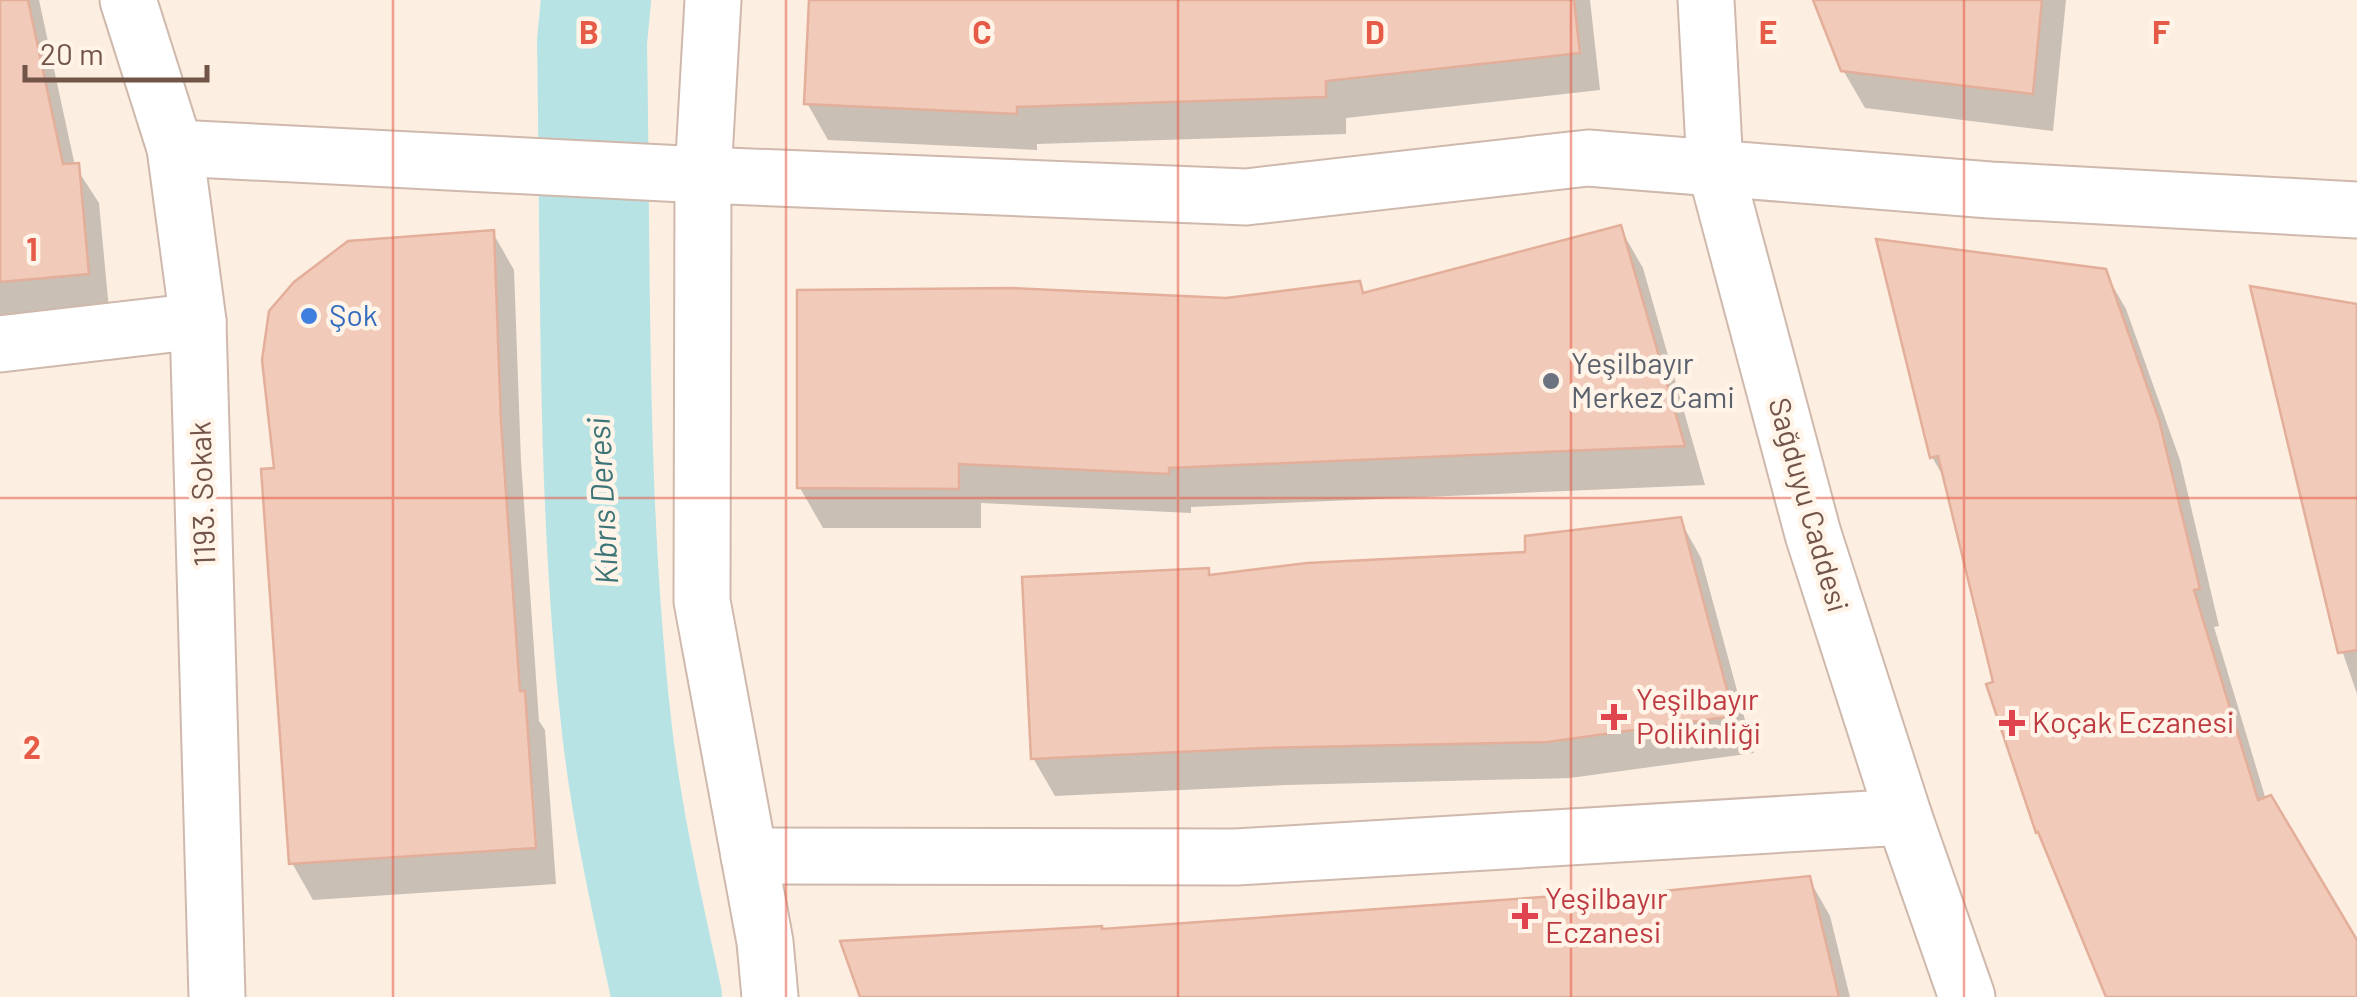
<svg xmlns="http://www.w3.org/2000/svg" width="2357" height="997" font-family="Barlow,sans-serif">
<rect width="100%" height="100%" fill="#fcefe2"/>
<!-- shadow -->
<g fill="#0003">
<path d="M0 0H39L75 166 99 203 109 310 0 321Z"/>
<path d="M812 0H1590L1600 90 1346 118V134L1037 144V150L828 140 807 103Z"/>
<path d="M1816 0H2066L2053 131 1865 108 1843 70Z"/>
<path d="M1620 228 1643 268 1705 485 1191 507V513L981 503V528H823L800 488 1226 301 1359 284 1365 295Z"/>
<path d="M493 233 514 270 521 461 539 721 545 730 556 884 313 900 292 863 276 471Z"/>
<path d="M2104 271 2126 309 2180 460 2219 626 2214 627 2266 800 2357 945V997H2109L1996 684 1947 483 1932 457Z"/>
<path d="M2357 307V694L2323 595 2326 594Z"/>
<path d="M1680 520 1701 558 1754 753 1570 778 1286 785 1055 796 1033 758 1208 570 1212 577 1528 555Z"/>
<path d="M1809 879 1830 916 1850 997H1645Z"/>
</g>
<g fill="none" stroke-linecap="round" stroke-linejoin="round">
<!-- river -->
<path stroke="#b7e3e5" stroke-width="110" d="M596 0 592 42C596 271 591 502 617 730 627 819 648 909 667 997"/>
</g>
<!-- building -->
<g fill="#f1cab9" stroke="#e3af9a" stroke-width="2.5">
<path d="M0 0H28L63 164 79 163 89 274 0 282Z"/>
<path d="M809 0H1574L1580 53 1326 81V97L1017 107V114L804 104Z"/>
<path d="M1813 0H2042L2033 94 1841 71Z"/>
<path d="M1621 225 1685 446 1169 468V474L959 464V489L797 488V290L1013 288 1226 298 1360 281 1363 293Z"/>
<path d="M494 230 501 422 520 691H525L536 848 289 864 261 469 274 468 262 360 269 311 294 282 348 241Z"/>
<path d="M1876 239 2106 269 2159 420 2200 589 2194 590 2258 800 2271 795 2357 940V997H2106L2038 832 2036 833 1986 684 1993 682 1938 456 1930 458Z"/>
<path d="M2250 286 2357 304V650L2338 653Z"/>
<path d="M1681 517 1734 716 1548 742 1263 748 1031 759 1022 577 1209 568V575L1307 563 1525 552V536Z"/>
<path d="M1810 876 1839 997H860L840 941 1102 926V929L1556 896V902Z"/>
</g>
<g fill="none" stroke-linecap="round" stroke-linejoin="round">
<defs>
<g id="minor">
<path d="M128 0 175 148 198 321 217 997"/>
<path d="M713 0 703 175 702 601 765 942 770 997"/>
<path d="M1706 0 1715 167 1813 534 1904 817 1967 997"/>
<path d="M175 148 703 175 1246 197 1588 158 1990 190 2357 210"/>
<path d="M0 344 198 321"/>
<path d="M749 856 1236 857 1904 817"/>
</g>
</defs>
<!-- minor casing -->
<use href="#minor" stroke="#cfb8ac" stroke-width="59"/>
<!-- minor -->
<use href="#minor" stroke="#fff" stroke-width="55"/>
</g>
<!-- grid -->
<path fill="none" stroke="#e55b47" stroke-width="2.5" stroke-opacity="0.55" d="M393 0V997M786 0V997M1178 0V997M1571 0V997M1964 0V997M0 498H2357"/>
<!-- markers -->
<circle fill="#3f7fe0" stroke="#fff4e7" stroke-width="4" cx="309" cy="316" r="10"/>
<circle fill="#6b7280" stroke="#fff4e7" stroke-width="4" cx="1551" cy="381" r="10"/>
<g fill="#e0444e" stroke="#fff4e7" stroke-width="4">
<path d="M1609 702h10v10h10v10h-10v10h-10v-10h-10v-10h10z"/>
<path d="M2007 708h10v10h10v10h-10v10h-10v-10h-10v-10h10z"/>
<path d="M1520 901h10v10h10v10h-10v10h-10v-10h-10v-10h10z"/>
</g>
<g text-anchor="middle" stroke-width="9" stroke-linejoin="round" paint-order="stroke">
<!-- shop labels -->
<g font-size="30" fill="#366cbe" stroke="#fff4e7" text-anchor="start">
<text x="329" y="326">Şok</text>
</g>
<!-- worship labels -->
<g font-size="30" fill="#5b616d" stroke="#fff4e7" text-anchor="start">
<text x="1571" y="374">Yeşilbayır<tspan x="1571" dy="34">Merkez Cami</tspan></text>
</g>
<!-- street labels -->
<g font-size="30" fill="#735449" stroke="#fff4e7">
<text transform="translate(203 494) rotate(-92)" y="10">1193. Sokak</text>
<text transform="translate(1808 505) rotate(74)" y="10">Sağduyu Caddesi</text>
</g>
<!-- health labels -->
<g font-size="30" fill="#be3a42" stroke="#fff4e7" text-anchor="start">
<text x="1636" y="710">Yeşilbayır<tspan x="1636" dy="34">Polikinliği</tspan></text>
<text x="2032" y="733">Koçak Eczanesi</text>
<text x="1545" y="909">Yeşilbayır<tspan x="1545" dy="34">Eczanesi</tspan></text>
</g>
<!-- water labels -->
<g font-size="32" font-style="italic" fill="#3c7478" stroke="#fff4e7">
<text transform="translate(603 501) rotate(-93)" y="11">Kıbrıs Deresi</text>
</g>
</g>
<g font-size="32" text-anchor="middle" font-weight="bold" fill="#e55b47" stroke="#fff4e7" stroke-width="9" stroke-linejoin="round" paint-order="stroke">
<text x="589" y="44">B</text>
<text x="982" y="44">C</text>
<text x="1375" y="44">D</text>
<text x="1768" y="44">E</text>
<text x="2161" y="44">F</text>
<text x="32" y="261">1</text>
<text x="32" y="759">2</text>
</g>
<!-- scale -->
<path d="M25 65v15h182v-15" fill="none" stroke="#735449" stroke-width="5"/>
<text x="40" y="65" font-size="30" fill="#735449" stroke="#fff4e7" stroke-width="8" paint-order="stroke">20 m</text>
</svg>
